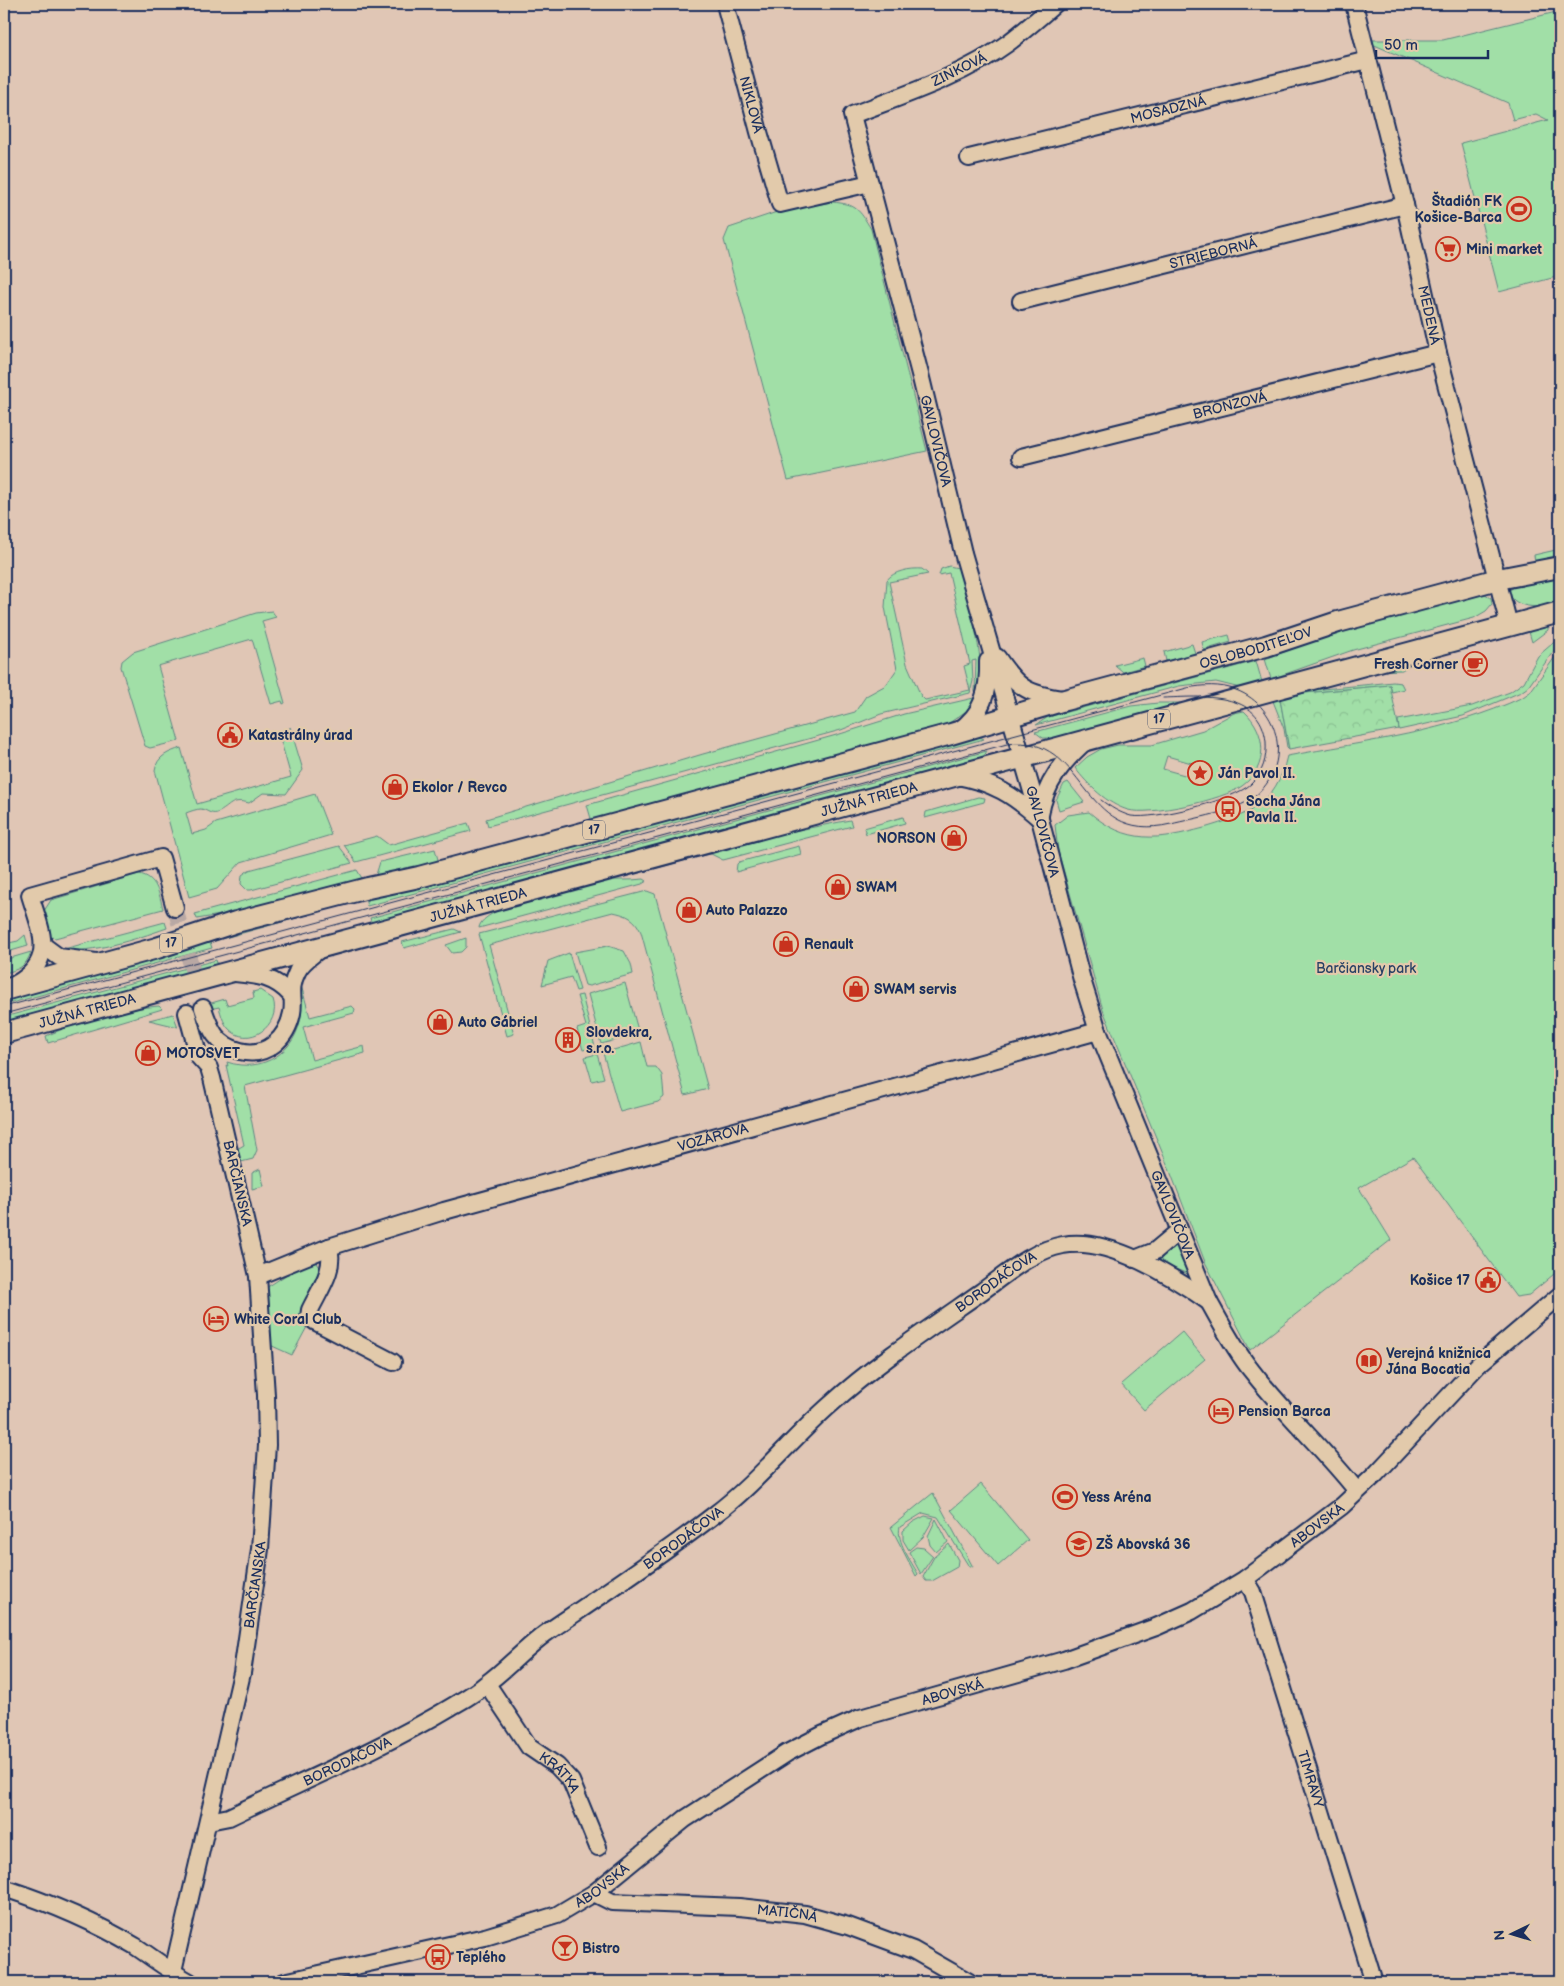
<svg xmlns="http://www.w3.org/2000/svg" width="1564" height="1986" font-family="'Balsamiq Sans',sans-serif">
<defs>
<pattern id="forest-crowns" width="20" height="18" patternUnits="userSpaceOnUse" patternTransform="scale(1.25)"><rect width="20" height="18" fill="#a1dfa7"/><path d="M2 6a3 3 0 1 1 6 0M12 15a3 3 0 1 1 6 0" fill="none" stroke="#8ac092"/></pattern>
</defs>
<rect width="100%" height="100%" fill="#e0c6b5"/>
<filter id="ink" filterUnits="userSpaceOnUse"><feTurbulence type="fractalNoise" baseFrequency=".02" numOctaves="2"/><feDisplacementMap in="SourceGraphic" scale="10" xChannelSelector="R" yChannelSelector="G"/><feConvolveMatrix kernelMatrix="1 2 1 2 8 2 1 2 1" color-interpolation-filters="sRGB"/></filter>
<g filter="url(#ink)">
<!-- green -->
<g fill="#a1dfa7" stroke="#5e8782" fill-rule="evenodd">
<path d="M1560 11V276L1499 292 1461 143 1548 120 1536 114 1513 120 1508 103 1363 40H1443Z"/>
<path d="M832 202C856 204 859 209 871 229L927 451 788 480 724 240 729 228 780 211Z"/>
<path d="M1560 549V556L1535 562 1534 555Z"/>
<path d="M949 566 958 568C971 607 983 650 981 691L975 692 976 660 972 661 973 681 970 693 881 714 841 730 488 826 486 819 703 754 855 712 866 696 886 685 897 669 885 607 887 580C893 571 911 568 922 569L928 574 889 582 907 664 921 696 925 700 970 690 964 666 970 664 949 573 939 575 941 569Z"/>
<path d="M1560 575V603C1545 607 1515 612 1508 591L1519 584Z"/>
<path d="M1484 593 1491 598 1492 604 1486 611 1474 618 1353 650 1271 679 1265 659 1346 629Z"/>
<path d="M272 611 276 617 262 621 285 703 283 704 282 701 271 704 252 639 158 666 179 741 150 748 145 746 121 667 122 661 133 652 256 613Z"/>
<path d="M1548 625V630L1532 642 1529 632 1413 662 1402 670 1378 671Z"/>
<path d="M1229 635 1231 642 1204 650 1202 642Z"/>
<path d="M1560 637V642L1528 687 1521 692 1463 716 1399 730 1398 720 1472 706 1510 692 1524 682 1538 656Z"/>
<path d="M1192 644 1195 653 1166 661 1164 652Z"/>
<path d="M1560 650V1269L1529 1295 1516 1297 1413 1157 1359 1188 1391 1240 1250 1350 1205 1262 1170 1171 1103 1010 1058 851 1055 825 1068 815 1089 812C1127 845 1159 840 1204 828 1248 815 1276 805 1287 756 1368 741 1448 732 1523 697L1530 692Z"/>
<path d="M1143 658 1145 666 1123 672 1115 665Z"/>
<path d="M1256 661 1262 682 1240 688 1216 682 1179 686 1036 725 1048 717Z"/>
<path d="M1393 682 1401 683 1404 689 1392 692 1390 685 1305 693 1280 699 1289 749 1287 747 1284 729 1273 701 1303 691Z"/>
<path d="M978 697 969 709 945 726 592 822 587 805 840 734 904 714Z"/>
<path d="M1158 703H1182L1054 738H1043L1035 732 1131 706Z"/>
<path d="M1244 711C1267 732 1269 767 1242 786 1223 800 1150 816 1128 810 1107 804 1088 785 1075 768L1087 757 1101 749 1118 745H1152L1203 730 1234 713ZM1167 756 1209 768 1206 781 1163 769Z"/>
<path d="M290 727 303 770 286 794 263 793 249 803C230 798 231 807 217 813 211 815 207 810 201 809 197 809 191 811 186 813L192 834 206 830 216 823 315 794 331 835 241 862 217 889 189 897 155 770C157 756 169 752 181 748L197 804 291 777 280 738 291 734Z"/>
<path d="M978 736 984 739 367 906 365 899 210 942 212 948 4 1005V1000L153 960 245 929Z"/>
<path d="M987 751 984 756 968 762 426 908 372 926 4 1023V1017L216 960 218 966 372 924 370 918Z"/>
<path d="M1068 782 1084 802 1059 810 1056 800 1064 784Z"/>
<path d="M978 797 985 798 984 802 925 818 926 812Z"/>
<path d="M903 817 905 823 866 834 864 828Z"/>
<path d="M850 820 852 826 727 859 723 860 711 854 705 855 646 871 643 869 753 839Z"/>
<path d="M468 823 471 831 356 862 344 845 377 836 389 845Z"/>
<path d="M339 846 352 863 251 890H247L241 884 242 875 249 870Z"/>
<path d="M799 846 801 854 736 872 737 864 739 862Z"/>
<path d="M435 849 439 863 375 878 380 862Z"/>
<path d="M357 870 363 880 255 909 197 919 195 914Z"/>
<path d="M139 874C157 877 159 894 163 909L55 938 48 936 44 911 51 900Z"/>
<path d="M644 879 647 881 642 884 479 928C481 906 576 885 597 881 612 879 629 881 644 879Z"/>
<path d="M647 891 655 894 708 1089 685 1095 641 932C635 918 627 915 613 912L489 945 514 1034 507 1036 479 934Z"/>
<path d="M165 922 167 928C133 940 95 953 60 950Z"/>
<path d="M454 929 461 932 404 948 402 942Z"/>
<path d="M25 935 28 946 4 953V944L18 941Z"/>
<path d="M466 938V947L461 952 452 953 446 945Z"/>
<path d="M608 946 624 951 631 964 633 974 589 986 585 985 575 952Z"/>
<path d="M31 952C26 967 18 970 4 973V960Z"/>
<path d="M569 953 580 990 576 991 571 977 542 985 548 961Z"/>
<path d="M625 983 639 1034 601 1044 588 994Z"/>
<path d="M301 985 310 1017 352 1006 355 1009 354 1013 303 1027 312 1060 364 1046 365 1053 245 1086 257 1150 253 1159 241 1162 237 1149 244 1145 226 1065 228 1066 227 1062C262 1074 297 1052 301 1015 302 1006 297 993 301 985Z"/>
<path d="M260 990 273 999C282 1025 248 1050 228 1028 223 1022 221 1014 219 1007L210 1009 208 1004 225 999 227 1005 254 998 253 992Z"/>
<path d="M582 995 595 1047 583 1050 577 1029 586 1026 577 996Z"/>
<path d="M159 1006 162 1009 159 1010 48 1043 46 1036C82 1020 119 1009 159 1006Z"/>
<path d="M173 1014 178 1027 149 1020Z"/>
<path d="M641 1042 647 1067H656L662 1075 664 1097 658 1102 620 1112 603 1053Z"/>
<path d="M597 1054 604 1078 592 1081 585 1057Z"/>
<path d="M260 1169 264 1186 252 1189V1173Z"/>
<path d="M1175 1241 1188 1274 1159 1262Z"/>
<path d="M317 1262 322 1275 298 1319 308 1325 292 1355 270 1345 266 1288 292 1271Z"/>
<path d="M1182 1332 1205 1359 1144 1410 1121 1384Z"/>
<path d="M981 1484 1028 1540 998 1566 951 1510Z"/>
<path d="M933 1493 973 1567 968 1565 938 1517 923 1513 900 1527C896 1541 911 1561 918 1574L916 1576 891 1527Z"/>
<path d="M925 1516 934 1518 923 1537 909 1550 903 1540V1531L913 1522Z"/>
<path d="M936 1519 948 1542 936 1552 930 1545 928 1536Z"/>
<path d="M949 1544 958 1560 957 1567 932 1581H926L923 1577 934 1557Z"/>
<path d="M916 1547 924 1548 933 1556 921 1574 909 1552Z"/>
</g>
<!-- forest -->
<path fill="url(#forest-crowns)" stroke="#5e8782" d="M1390 685 1399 729 1289 749 1280 699 1305 693Z"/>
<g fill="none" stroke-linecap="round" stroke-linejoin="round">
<!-- minor-tunnel -->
<path stroke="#b9a8a4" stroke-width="16" stroke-dasharray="16 8" stroke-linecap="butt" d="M175 908 203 1008"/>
<defs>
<g id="minor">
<path id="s1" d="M725 4 759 132 780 204 870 183"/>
<path id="s2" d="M1055 4C1040 17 1024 31 1008 43 963 76 904 95 852 115L921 378 963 553 1040 819 1082 980 1098 1031 1209 1302C1222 1325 1234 1349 1251 1370 1284 1413 1324 1449 1357 1491"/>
<path id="s3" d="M1354 4 1405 205 1438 353 1509 625"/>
<path id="s4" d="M969 158 1368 60"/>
<path id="s5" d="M1021 301 1405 205"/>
<path id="s6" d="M1021 457 1438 353"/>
<path d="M997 657C1017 687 1026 694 1063 699"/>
<path d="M958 731C983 714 989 691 988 661"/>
<path d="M957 776C994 783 1012 794 1040 819"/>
<path d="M1040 815C1045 783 1063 761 1087 740"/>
<path d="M44 946 59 957 96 962"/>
<path d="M235 973C258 975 275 977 291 995"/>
<path d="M16 984C57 960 41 932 30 895L161 858 175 908"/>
<path d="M203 1008C210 1029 216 1045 240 1051 267 1058 287 1038 292 1013 295 998 288 990 297 972 301 962 313 955 321 948"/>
<path d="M329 1247C335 1270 320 1289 310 1310L309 1317 316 1322 393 1362"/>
<path d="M1135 1259 1155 1251 1179 1231"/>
<path id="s7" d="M258 1276 329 1247 444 1211 1098 1031"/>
<path id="s8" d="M1245 1579 1253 1592 1374 1982"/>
<path id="s9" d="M487 1684 529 1747 557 1766 571 1781 598 1847"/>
<path id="s10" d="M209 1821 229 1817C303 1781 381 1749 451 1707 463 1700 476 1693 486 1684 508 1668 527 1646 549 1631 605 1593 661 1556 714 1515 757 1483 790 1440 830 1405 875 1364 931 1327 981 1292 1005 1275 1033 1250 1063 1245 1108 1236 1174 1277 1209 1302"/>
<path d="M4 1888C50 1903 93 1921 135 1946 153 1958 171 1972 190 1982"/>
<path id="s11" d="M594 1893 612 1902 739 1907 805 1914 848 1926 913 1950 969 1982"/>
<path id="s12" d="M173 1971 242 1673 260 1549 267 1445 266 1395 258 1276 212 1078 209 1068 199 1057 187 1013"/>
<path id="s13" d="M284 1982 485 1937 557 1915 594 1893 685 1819 787 1753 822 1735 860 1718 1064 1660 1156 1627 1192 1611 1245 1579 1342 1506 1375 1475 1478 1365 1560 1295"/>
</g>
<g id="major">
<path id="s14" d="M4 990 157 948 236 922 368 888 419 877 951 734 1065 700 1266 646 1338 622 1498 579 1560 567"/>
<path id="s15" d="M4 1033 1560 612"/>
</g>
</defs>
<!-- minor casing -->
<use href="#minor" stroke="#1b2f5e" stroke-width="20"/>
<!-- major casing -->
<use href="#major" stroke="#1b2f5e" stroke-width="24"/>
<!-- minor -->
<use href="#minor" stroke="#e2caab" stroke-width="16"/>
<!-- major -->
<use href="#major" stroke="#e2caab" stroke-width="20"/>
<!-- tram -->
<g stroke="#1b2f5e" stroke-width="1">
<path d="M1101 800C1110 807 1120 813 1131 816 1155 820 1234 800 1251 784 1263 773 1267 758 1266 742 1261 689 1201 697 1163 698"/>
<path d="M4 1007 1187 688C1203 685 1220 684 1236 690 1281 707 1293 766 1254 797 1235 812 1195 818 1171 824 1077 846 1089 732 1007 744L4 1014"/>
</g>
</g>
</g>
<!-- icons -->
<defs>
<symbol id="stadium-ring" viewBox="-11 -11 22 22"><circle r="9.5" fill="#e2caab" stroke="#c8321e" stroke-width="1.5"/><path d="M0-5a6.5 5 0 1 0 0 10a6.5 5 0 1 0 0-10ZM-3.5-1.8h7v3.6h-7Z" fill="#c8321e"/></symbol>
<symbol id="supermarket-ring" viewBox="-11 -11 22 22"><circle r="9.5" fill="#e2caab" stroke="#c8321e" stroke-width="1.5"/><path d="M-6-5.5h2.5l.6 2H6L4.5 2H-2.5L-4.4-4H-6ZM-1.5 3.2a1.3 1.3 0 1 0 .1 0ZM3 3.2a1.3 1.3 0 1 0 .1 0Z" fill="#c8321e"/></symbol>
<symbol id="cafe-ring" viewBox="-11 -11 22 22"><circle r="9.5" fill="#e2caab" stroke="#c8321e" stroke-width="1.5"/><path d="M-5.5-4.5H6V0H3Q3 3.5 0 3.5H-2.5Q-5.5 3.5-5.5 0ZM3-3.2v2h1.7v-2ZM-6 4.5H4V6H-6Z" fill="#c8321e"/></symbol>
<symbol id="civic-ring" viewBox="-11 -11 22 22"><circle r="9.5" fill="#e2caab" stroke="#c8321e" stroke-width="1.5"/><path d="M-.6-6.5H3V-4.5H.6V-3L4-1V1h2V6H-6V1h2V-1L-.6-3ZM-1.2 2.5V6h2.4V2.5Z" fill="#c8321e"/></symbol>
<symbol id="sight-ring" viewBox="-11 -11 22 22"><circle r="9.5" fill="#e2caab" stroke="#c8321e" stroke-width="1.5"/><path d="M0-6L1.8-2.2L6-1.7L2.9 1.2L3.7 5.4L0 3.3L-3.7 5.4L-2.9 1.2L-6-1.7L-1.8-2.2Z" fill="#c8321e"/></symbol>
<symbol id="shop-ring" viewBox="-11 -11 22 22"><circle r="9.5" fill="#e2caab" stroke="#c8321e" stroke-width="1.5"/><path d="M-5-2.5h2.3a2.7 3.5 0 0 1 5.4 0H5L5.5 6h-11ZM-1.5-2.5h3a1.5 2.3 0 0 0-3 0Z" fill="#c8321e"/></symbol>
<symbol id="bus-ring" viewBox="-11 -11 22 22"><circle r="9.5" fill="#e2caab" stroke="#c8321e" stroke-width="1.5"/><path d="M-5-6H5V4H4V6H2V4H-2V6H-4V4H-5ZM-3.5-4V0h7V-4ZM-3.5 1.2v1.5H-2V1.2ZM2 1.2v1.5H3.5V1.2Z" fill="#c8321e"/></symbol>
<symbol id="building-ring" viewBox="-11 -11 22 22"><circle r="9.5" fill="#e2caab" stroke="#c8321e" stroke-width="1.5"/><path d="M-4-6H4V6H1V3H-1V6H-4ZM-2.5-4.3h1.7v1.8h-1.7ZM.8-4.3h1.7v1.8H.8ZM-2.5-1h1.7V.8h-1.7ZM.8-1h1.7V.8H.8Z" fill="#c8321e"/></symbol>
<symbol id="hotel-ring" viewBox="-11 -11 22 22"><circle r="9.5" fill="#e2caab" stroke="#c8321e" stroke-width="1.5"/><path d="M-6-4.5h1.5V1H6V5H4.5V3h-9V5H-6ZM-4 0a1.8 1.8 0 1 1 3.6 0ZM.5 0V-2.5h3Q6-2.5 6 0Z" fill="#c8321e"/></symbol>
<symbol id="library-ring" viewBox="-11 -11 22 22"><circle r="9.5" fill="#e2caab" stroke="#c8321e" stroke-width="1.5"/><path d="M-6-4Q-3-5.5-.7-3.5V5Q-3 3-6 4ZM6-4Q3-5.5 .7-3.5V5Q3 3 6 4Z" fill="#c8321e"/></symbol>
<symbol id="school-ring" viewBox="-11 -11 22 22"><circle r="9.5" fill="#e2caab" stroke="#c8321e" stroke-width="1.5"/><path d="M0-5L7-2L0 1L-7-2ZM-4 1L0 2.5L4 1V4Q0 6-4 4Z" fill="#c8321e"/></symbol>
<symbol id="bar-ring" viewBox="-11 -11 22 22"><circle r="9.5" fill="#e2caab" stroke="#c8321e" stroke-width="1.5"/><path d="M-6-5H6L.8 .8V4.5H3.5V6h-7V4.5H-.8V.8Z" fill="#c8321e"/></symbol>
</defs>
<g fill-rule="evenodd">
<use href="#stadium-ring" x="1505" y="195" width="28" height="28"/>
<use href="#supermarket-ring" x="1434" y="235" width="28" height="28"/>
<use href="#cafe-ring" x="1461" y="650" width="28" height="28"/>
<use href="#civic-ring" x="216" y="721" width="28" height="28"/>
<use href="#sight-ring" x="1186" y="759" width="28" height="28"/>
<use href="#shop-ring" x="381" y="773" width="28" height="28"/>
<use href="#bus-ring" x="1214" y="795" width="28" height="28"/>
<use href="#shop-ring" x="940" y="824" width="28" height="28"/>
<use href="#shop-ring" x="824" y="873" width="28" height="28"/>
<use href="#shop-ring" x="675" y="896" width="28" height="28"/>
<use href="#shop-ring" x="772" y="930" width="28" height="28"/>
<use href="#shop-ring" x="842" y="975" width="28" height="28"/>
<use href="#shop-ring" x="426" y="1008" width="28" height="28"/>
<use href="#building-ring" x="554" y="1026" width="28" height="28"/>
<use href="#shop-ring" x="134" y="1039" width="28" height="28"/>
<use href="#civic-ring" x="1474" y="1266" width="28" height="28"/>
<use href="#hotel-ring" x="202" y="1305" width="28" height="28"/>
<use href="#library-ring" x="1355" y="1347" width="28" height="28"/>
<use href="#hotel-ring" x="1207" y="1397" width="28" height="28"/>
<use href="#stadium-ring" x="1051" y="1483" width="28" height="28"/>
<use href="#school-ring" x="1065" y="1530" width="28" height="28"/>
<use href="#bar-ring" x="551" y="1934" width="28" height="28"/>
<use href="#bus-ring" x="424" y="1943" width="28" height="28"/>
</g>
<g text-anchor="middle" stroke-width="4.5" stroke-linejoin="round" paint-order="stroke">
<!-- shield labels -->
<g fill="#e2caab" stroke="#575e75" stroke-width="1">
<rect x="1148" y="709.5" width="22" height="19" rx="4"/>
<rect x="583" y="820.5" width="22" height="19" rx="4"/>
<rect x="160" y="933.5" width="22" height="19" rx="4"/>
</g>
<g font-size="12" font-weight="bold" fill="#1b2f5e">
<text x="1159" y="723">17</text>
<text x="594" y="834">17</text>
<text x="171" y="947">17</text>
</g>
<!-- street labels -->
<g font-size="14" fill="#1b2f5e" stroke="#e2caab">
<text transform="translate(959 69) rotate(-26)" y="5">ZINKOVÁ</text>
<text dy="5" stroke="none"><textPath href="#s1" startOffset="104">NIKLOVÁ</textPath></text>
<text dy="5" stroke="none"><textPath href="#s4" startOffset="205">MOSADZNÁ</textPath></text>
<text dy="5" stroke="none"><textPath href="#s5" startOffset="198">STRIEBORNÁ</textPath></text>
<text dy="5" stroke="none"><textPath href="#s3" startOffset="320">MEDENÁ</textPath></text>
<text dy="5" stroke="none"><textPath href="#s6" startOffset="215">BRONZOVÁ</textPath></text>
<text dy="5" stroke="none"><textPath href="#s2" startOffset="570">GAVLOVIČOVA</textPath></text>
<text dy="5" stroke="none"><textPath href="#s14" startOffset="1298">OSLOBODITEĽOV</textPath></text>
<text dy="5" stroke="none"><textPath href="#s15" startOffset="896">JUŽNÁ TRIEDA</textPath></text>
<text dy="5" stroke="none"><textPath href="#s2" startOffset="975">GAVLOVIČOVA</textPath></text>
<text dy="5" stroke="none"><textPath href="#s15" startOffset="491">JUŽNÁ TRIEDA</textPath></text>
<text dy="5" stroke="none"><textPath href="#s15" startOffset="86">JUŽNÁ TRIEDA</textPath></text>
<text dy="5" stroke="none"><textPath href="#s7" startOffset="476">VOZÁROVA</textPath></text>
<text transform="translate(238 1183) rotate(77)" y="5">BARČIANSKA</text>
<text dy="5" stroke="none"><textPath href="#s2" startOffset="1380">GAVLOVIČOVA</textPath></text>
<text dy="5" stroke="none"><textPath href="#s10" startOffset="961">BORODÁČOVA</textPath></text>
<text dy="5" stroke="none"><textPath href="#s13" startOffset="1145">ABOVSKÁ</textPath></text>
<text dy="5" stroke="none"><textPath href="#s10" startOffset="556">BORODÁČOVA</textPath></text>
<text dy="5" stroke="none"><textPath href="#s12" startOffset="395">BARČIANSKA</textPath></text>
<text dy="5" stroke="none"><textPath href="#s13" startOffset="740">ABOVSKÁ</textPath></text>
<text dy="5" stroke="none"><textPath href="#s10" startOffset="151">BORODÁČOVA</textPath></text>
<text dy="5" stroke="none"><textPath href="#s9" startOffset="116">KRÁTKA</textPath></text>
<text dy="5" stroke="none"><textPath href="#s8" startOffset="211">TIMRAVY</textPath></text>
<text dy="5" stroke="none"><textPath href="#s13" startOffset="335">ABOVSKÁ</textPath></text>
<text dy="5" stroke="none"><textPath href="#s11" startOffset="196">MATIČNÁ</textPath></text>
</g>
<!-- poi labels -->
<g font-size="14" font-weight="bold" fill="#1b2f5e" stroke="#e2caab" text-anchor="start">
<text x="1502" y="206" text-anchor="end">Štadión FK<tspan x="1502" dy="16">Košice-Barca</tspan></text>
<text x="1466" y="254">Mini market</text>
<text x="1458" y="669" text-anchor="end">Fresh Corner</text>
<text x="248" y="740">Katastrálny úrad</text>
<text x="1218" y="778">Ján Pavol II.</text>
<text x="412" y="792">Ekolor / Revco</text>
<text x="1246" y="806">Socha Jána<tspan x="1246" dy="16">Pavla II.</tspan></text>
<text x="936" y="843" text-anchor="end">NORSON</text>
<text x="856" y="892">SWAM</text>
<text x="706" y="915">Auto Palazzo</text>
<text x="804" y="949">Renault</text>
<text x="874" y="994">SWAM servis</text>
<text x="458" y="1027">Auto Gábriel</text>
<text x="586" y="1037">Slovdekra,<tspan x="586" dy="16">s.r.o.</tspan></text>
<text x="166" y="1058">MOTOSVET</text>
<text x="1470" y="1285" text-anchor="end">Košice 17</text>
<text x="234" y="1324">White Coral Club</text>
<text x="1386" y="1358">Verejná knižnica<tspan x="1386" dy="16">Jána Bocatia</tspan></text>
<text x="1238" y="1416">Pension Barca</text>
<text x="1082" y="1502">Yess Aréna</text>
<text x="1096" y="1549">ZŠ Abovská 36</text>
<text x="582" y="1953">Bistro</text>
<text x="456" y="1962">Teplého</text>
</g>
<!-- park labels -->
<g font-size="14" fill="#284165" stroke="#e2caab">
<text x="1366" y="973">Barčiansky park</text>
</g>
</g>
<!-- margin -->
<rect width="1564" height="1986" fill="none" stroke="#e2caab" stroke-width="20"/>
<rect x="10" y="10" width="1544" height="1966" fill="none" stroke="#1b2f5e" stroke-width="2" filter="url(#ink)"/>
<!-- north arrow -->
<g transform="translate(1512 1934) rotate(265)" stroke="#e2caab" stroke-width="4" paint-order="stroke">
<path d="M0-4L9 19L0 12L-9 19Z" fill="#1b2f5e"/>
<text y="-8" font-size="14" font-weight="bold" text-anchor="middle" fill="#1b2f5e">N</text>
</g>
<!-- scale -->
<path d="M1376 50v8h112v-8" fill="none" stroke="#1b2f5e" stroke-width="2.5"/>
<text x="1384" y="50" font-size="15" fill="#1b2f5e" stroke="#e2caab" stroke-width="4" paint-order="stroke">50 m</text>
</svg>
